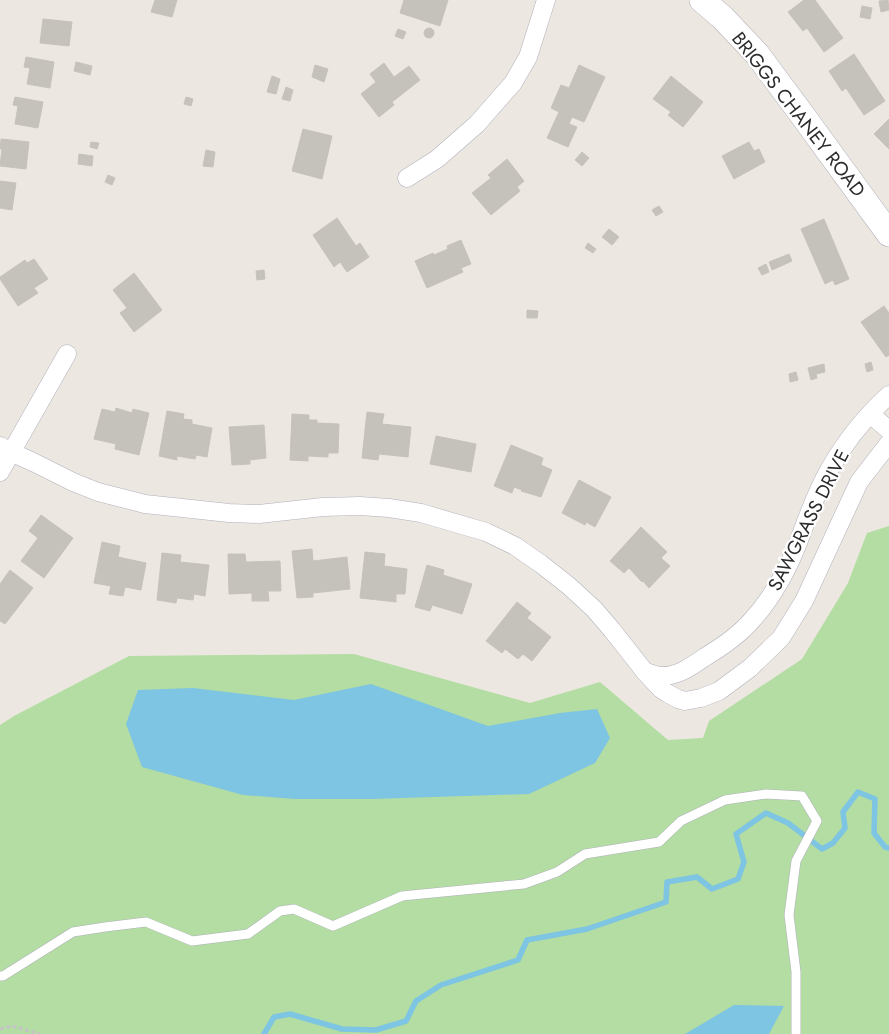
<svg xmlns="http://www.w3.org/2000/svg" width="889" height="1034" font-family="Jost,sans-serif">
<rect width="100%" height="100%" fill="#ece7e0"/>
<!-- green -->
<path fill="#b3dda2" d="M889 526V1034H0V725L14 716 129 656 354 654 530 703 600 682 668 740 703 738 709 721 802 659 848 583 867 533Z"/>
<!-- water -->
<g fill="#7ec4e3">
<path d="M371 684 488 726 560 713 597 709 610 738 595 763 529 794 372 799H295L243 795 142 767 126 724 138 690 193 688 294 700Z"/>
<path d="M734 1005 784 1006 769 1034H685Z"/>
</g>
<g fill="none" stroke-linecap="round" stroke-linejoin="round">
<!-- stream -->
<path stroke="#7ec4e3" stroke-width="5.5" d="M264 1034 274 1017 290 1014 342 1029 376 1030 406 1021 416 1001 441 985 518 960 527 940 587 929 666 902 667 882 697 877 712 889 738 879 744 862 736 834 766 813 788 823 822 849 833 843 845 828 843 812 858 792 875 799 874 833 885 847 889 848"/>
</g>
<!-- building -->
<g fill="#c5c1bb" stroke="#c8c3b9">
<path d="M155 0H177L172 17 151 12Z"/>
<path d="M404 0H448L440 26 400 13Z"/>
<path d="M804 0H815L843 38 824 52 807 28 803 31 788 12Z"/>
<path d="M888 0 889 10 881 12 879 1Z"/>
<path d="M862 6 872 8 870 19 860 17Z"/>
<path d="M43 19 72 22 69 46 40 43Z"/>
<circle cx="429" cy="33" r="5"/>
<path d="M398 29 406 32 403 39 395 36Z"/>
<path d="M854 54 885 101 864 115 846 88 842 91 829 71Z"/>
<path d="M26 57 54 62 50 88 27 84 30 68 24 67Z"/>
<path d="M76 62 92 66 90 75 74 71Z"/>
<path d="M384 63 394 77 409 66 420 80 392 102 394 105 379 117 361 94 376 82 370 74Z"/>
<path d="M315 65 328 69 324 82 312 77Z"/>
<path d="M579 65 605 77 584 122 572 117 569 124 577 127 568 147 547 138 559 112 551 108 561 85 569 88Z"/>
<path d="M272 76 280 79 276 94 267 92Z"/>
<path d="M671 76 703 102 683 127 668 115 671 112 653 99Z"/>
<path d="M286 87 293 90 290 101 282 99Z"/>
<path d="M15 97 43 102 38 128 15 124 18 106 13 105Z"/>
<path d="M186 97 193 99 191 106 184 104Z"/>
<path d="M889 119V149L874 134Z"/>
<path d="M303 129 332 136 322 179 292 171Z"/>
<path d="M1 139 29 142 26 169 0 166 2 149H0Z"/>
<path d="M91 142 99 143 97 149 90 147Z"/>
<path d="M749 142 754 151 759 149 765 162 734 179 722 156Z"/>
<path d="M206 150 215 152 213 167 203 166Z"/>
<path d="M582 152 589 158 582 166 575 160Z"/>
<path d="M79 154 93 156 92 166 78 164Z"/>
<path d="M507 159 524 181 517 187 520 191 491 215 472 193 491 178 488 175Z"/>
<path d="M108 175 115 178 112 185 105 182Z"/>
<path d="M0 181 16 183 12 210 0 208Z"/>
<path d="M659 206 663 212 656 216 652 210Z"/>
<path d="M337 218 356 246 360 243 369 257 347 272 340 262 334 267 313 235Z"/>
<path d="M824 219 849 279 835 285 833 280 825 284 801 229Z"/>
<path d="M609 229 619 237 612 245 602 237Z"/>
<path d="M461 240 471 264 461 268 463 272 427 288 415 261 433 253 434 255 448 249 447 246Z"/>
<path d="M588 243 596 249 593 253 585 248Z"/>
<path d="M789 254 792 261 772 270 769 262Z"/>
<path d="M34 259 48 279 34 288 38 293 18 306 0 279V277L25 260 27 263Z"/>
<path d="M766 264 769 272 762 275 758 268Z"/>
<path d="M264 270 265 279 257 280 256 271Z"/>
<path d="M134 273 162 310 134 332 120 313 127 308 113 290Z"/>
<path d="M884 306 889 313V355L886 357 861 322Z"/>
<path d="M527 310 538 311 537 318H527Z"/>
<path d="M871 362 873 370 867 372 865 364Z"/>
<path d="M824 364 825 372 816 374 817 378 811 380 808 368Z"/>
<path d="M796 372 798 380 790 382 789 374Z"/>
<path d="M116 408 132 413 133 409 149 413 139 455 115 449 116 444 94 439 102 409 115 412Z"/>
<path d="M167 411 184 414 183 419 192 420V424L212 428 207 457 196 455 195 459 177 456V460L159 456Z"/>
<path d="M367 412 384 414 382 424 411 427 408 457 379 454 378 460 362 458Z"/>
<path d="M292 414 309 415V420H317V423L339 424 338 453H328V457L308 456V461L290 460Z"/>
<path d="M264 425 266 458 250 460V464L232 465 229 427Z"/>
<path d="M436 436 476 444 471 472 430 464Z"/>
<path d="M511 445 543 458 541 465 552 470 541 497 521 491 522 490 514 487 512 493 494 486Z"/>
<path d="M579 480 611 497 595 527 586 522 585 525 562 513Z"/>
<path d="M41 515 73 538 44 578 21 561 38 538 29 531Z"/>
<path d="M641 527 667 552 661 558 670 566 649 588 643 581 642 582 629 568 624 573 610 561Z"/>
<path d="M102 542 120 546 118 557 146 563 141 590 125 587 123 596 109 594 111 586 94 583Z"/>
<path d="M312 549 313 561 347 557 350 589 313 593V597L297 598 292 551Z"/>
<path d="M365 552 385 554 384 566 407 569 405 594H396V602L360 598Z"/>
<path d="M162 553 181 555 180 562 209 565 205 596 194 594 193 600 177 598 176 603 157 600Z"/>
<path d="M228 554H245L246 562 280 561 281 591H268L269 601H252V593L229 594Z"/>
<path d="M427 565 444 570 443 575 472 584 462 614 432 605 430 611 415 607Z"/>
<path d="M10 570 33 588 5 624 0 621V584Z"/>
<path d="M517 602 531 613 527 618 551 637 532 661 523 654 518 659 505 649 502 653 486 641Z"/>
</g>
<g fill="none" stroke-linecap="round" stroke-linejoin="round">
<defs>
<path id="lane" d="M0 976H3L73 932 105 927 146 922 192 941 248 934 280 911 294 909 333 926 402 896 524 884 557 872 585 854 659 842 681 821 725 800 766 794 802 796 817 821 796 861 789 915 796 972V1034"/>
<g id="street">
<path d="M407 178 437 159 477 124 513 83 528 57 535 35 546 0"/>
<path d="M870 414 889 430"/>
<path d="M0 446 11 452 35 463 73 482 98 492 145 504 229 513 259 514 323 507 360 506 389 508 421 513 486 532 515 546 541 564 569 586 594 609 612 630 645 672 661 689 667 693 678 699 685 701 701 698 719 691 750 668 781 638 804 601 859 482 889 443"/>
<path d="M0 472 67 354"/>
<path d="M645 672C650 673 655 675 660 676 677 677 692 666 705 657 720 648 741 633 752 620 774 596 790 565 801 535 809 513 817 491 828 472 844 443 865 417 889 395"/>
</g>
<path id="secondary" d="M702 0 723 18 757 54 803 116 889 234"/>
</defs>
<!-- lane casing -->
<use href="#lane" stroke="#b0b1bb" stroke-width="10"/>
<!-- street casing -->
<use href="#street" stroke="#b0b1bb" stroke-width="19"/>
<!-- secondary casing -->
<use href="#secondary" stroke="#b0b1bb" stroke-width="26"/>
<!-- path -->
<path stroke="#c4c4c4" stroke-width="3" stroke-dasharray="4 2.5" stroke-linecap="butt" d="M0 1029 12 1026 40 1034"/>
<!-- lane -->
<use href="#lane" stroke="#fff" stroke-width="9"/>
<!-- street -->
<use href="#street" stroke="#fff" stroke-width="18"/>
<!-- secondary -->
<use href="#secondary" stroke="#fff" stroke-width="25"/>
</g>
<g text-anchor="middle" stroke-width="4.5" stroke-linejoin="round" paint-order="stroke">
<!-- street labels -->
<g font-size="19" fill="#2c2c2c" stroke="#fff">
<text transform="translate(799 114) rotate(52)" y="7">BRIGGS CHANEY ROAD</text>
<text transform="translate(808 520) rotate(-63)" y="7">SAWGRASS DRIVE</text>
</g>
</g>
</svg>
